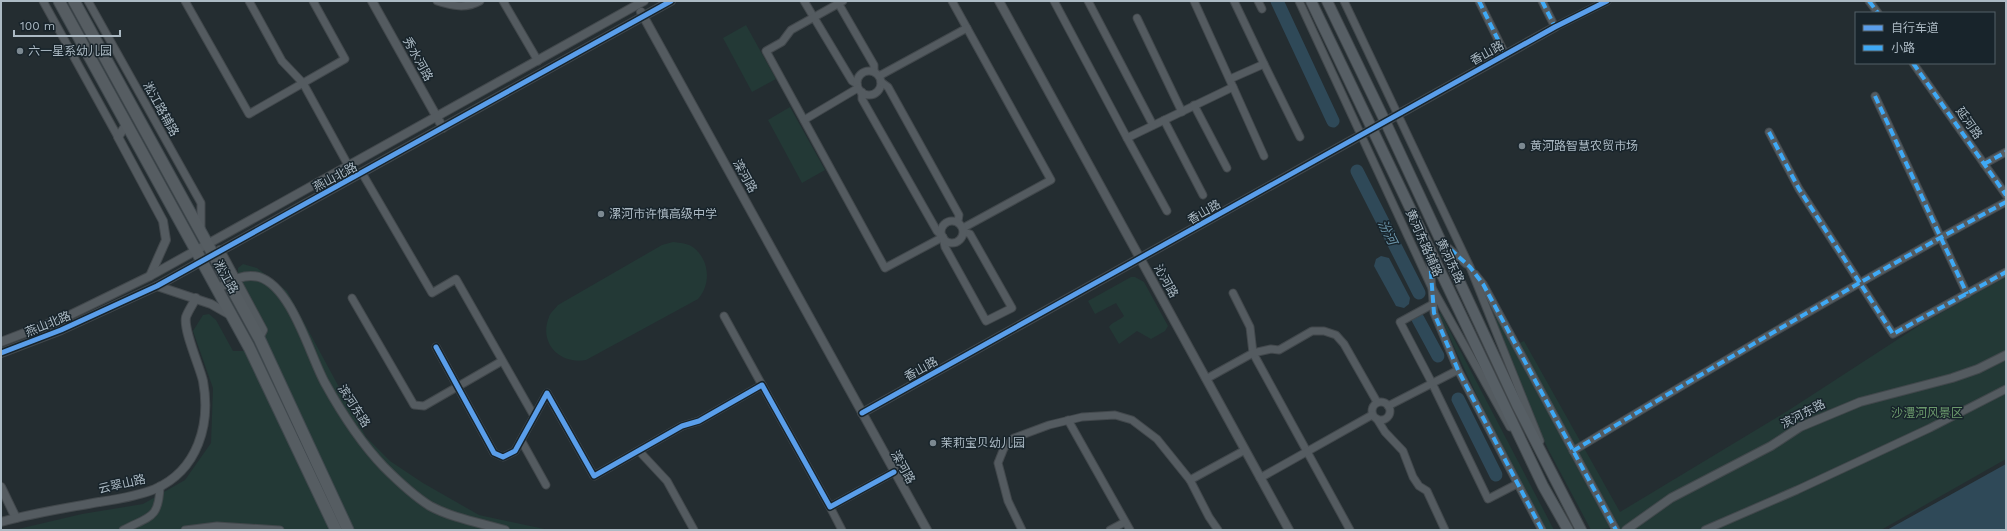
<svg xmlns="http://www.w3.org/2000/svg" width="2007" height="531" font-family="'Work Sans','Noto Sans SC',sans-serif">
<rect width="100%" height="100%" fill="#242d31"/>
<!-- green -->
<g fill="#233936">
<path d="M746 25 776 79 752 92 723 38Z"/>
<path d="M790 107 825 170 802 183 768 120Z"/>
<path d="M673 242C680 243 688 243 694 248 710 261 711 285 698 299L586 360C561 365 538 344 549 317 550 313 555 309 558 305L662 245Z"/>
<path d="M243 264 257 268 287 291 366 437 390 461 423 483 479 515 549 530H14L82 514 143 504 185 480 211 443 213 388 193 331 203 315 209 314 216 320 233 351H247L268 343 237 289 238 268Z"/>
<path d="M1131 277H1135L1144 282 1168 326 1165 331 1151 339 1137 331 1119 344 1109 327C1113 321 1119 321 1124 316L1116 303 1095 314 1088 301Z"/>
<path d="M2006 277V459L1881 530H1610L1616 525 1517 344 1524 341 1620 512 1789 410 1923 323Z"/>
<path d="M1483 292 1610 528 1591 530 1549 451 1527 405Z"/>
<path d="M1440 312 1554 530H1546C1507 459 1472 387 1439 314Z"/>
</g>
<!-- water -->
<g fill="#2f4958">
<path d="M1381 256 1389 258 1410 298 1409 304 1404 308 1396 306 1374 266 1376 259Z"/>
<path d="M2006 464V530H1887Z"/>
</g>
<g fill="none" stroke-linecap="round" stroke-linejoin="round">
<!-- river -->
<g stroke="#2f4958" stroke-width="13">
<path d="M1277 1 1333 121"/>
<path d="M1357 171 1419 293"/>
<path d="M1418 319 1438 356"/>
<path d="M1458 399 1496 475"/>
</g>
<defs>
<g id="minor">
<path d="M43 1 118 137"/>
<path d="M88 1 201 203V230"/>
<path d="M185 1 249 114 345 59 313 1"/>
<path d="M249 1 282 61 303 83 348 165"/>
<path d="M437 1C452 6 466 9 480 1"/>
<path d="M503 1 538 61"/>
<path d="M804 1 852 81 857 84"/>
<path d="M837 1 874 65V72"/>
<path d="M843 1 791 30 782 42 766 51 885 268 943 237"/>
<path d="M952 1 1051 180 963 228"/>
<path d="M1054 1 1127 138 1233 87 1194 1"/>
<path d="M1088 1 1153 125"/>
<path d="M1258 1 1262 9"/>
<path d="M1299 1 1431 286 1510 427"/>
<path d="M1344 1 1470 267 1540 441"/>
<path d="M1479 1 1505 54"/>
<path d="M1542 1 1555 27 1607 1"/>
<path d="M1869 1 1878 13"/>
<path d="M1137 18 1182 112"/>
<path d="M1913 63 2006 195"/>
<path d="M1264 64 1300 137"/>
<circle cx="869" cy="83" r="12"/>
<path d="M879 76 967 28"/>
<path d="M1230 79 1264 64 1234 1"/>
<path d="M881 82 888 87 959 215 958 221"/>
<path d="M1233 87 1264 156"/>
<path d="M862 92V99L937 231 943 237 945 247 986 321 1012 308 970 234 964 232"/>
<path d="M1875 96 1967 294"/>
<path d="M1194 105 1227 168"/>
<path d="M804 120 858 88"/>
<path d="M1164 120 1203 195"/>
<path d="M1769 132 1799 189 1893 334 2006 272"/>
<path d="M1127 138 1167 211"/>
<path d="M1984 164 2006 152"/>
<path d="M362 173 432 293 456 279 534 416"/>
<circle cx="952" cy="232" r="11"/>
<path d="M1444 244 1466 264"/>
<path d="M1429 252 1434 313 1458 370 1542 530"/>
<path d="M1475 274 1483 284 1616 530"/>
<path d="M1233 293 1250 327 1253 353 1350 530"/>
<path d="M352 298 414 405 424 406 502 361"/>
<path d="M1433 304 1400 322 1432 383 1488 499 1517 484"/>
<path d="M724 316 762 385"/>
<path d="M436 347 494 453 503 457 515 451 547 393 594 476 682 426 699 421 762 385 830 507 894 472"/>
<path d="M1206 379 1253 353 1271 349 1279 350 1312 331H1324L1336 335 1344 344 1377 402"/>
<circle cx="1381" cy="411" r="9"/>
<path d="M1388 406 1458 370"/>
<path d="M1377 419 1385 432 1403 451 1413 477 1419 486 1427 491 1445 530"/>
<path d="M1068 420 1130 530"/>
<path d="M521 440 546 485"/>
<path d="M639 451 667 481 694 530"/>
<path d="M1573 451C1716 365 1859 281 2006 202"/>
<path d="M1260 478 1372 415"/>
<path d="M1190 480 1245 450"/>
<path d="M830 507 842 530"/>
<path d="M123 530C150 516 159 519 160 486"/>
<path d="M185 530 217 526 280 530"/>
<path d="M1022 530 1008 501 998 463 1004 448 1014 438 1049 425 1082 417 1115 415 1132 420 1157 439 1190 480 1209 517 1218 530"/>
<path d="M1110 530 1125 522"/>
<path d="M1705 530 1797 490 1930 428 2006 389"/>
</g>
<g id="tertiary">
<path d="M372 1 443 128"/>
<path d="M999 1 1289 530"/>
<path d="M641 12 927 530"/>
<path d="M126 125 118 137 163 221 166 240 150 276"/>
<path d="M220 250 263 330 259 338"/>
<path d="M157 286 211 304 232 316"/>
<path d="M217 289C231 281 243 273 259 277 292 287 310 356 325 383 341 412 361 443 384 467 397 480 414 496 430 506 452 518 481 523 505 530"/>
<path d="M1 342 66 317 150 276 644 1"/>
<path d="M1 353 61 330 157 286 671 1"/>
<path d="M862 413 1555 27"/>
<path d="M1 487 16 518"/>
<path d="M1 522C33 513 67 508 99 502 118 499 138 496 155 489 198 470 211 424 203 381 200 367 183 330 186 317 188 311 193 304 196 298"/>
<path d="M1626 530 1671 498 1771 446 1800 427 1860 402 1952 378 1978 369 2006 355"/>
</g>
<g id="secondary">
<path d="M1311 1 1543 486 1568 530"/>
<path d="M1327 1 1385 121 1517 405 1581 530"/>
</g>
<g id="primary">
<path d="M59 1 249 347 336 530"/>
<path d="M74 1 259 338 348 530"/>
</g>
</defs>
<!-- minor casing -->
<use href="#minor" stroke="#42484c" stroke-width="9"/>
<!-- tertiary casing -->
<use href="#tertiary" stroke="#42484c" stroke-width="10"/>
<!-- secondary casing -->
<use href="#secondary" stroke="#42484c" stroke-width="12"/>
<!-- primary casing -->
<use href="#primary" stroke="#41494e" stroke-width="13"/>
<!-- minor -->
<use href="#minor" stroke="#545b60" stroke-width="7"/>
<!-- tertiary -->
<use href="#tertiary" stroke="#545b60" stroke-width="8"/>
<!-- secondary -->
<use href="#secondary" stroke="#575f65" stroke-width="10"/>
<!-- primary -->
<use href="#primary" stroke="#565d62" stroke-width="11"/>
<!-- quiet -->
<g stroke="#3fa9f5" stroke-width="4" stroke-dasharray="8 4" stroke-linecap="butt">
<path d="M1479 1 1505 54"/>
<path d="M1542 1 1555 27 1558 25"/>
<path d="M1869 1 1878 13"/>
<path d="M1913 63 2006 195"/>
<path d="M1875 96 1967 294"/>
<path d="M1769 132 1799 189 1893 334 2006 272"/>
<path d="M1984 164 2006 152"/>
<path d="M1441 241 1470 267 1483 284 1616 530"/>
<path d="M1429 247 1434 313 1458 370 1542 530"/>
<path d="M1573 451C1716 365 1859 281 2006 202"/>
</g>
<defs>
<g id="cycleway">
<path d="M436 347 494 453 503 457 515 451 547 393 594 476 682 426 699 421 762 385 830 507 894 472"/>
<path d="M1 353 61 330 157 286 671 1"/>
<path d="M862 413 1555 27 1607 1"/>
</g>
</defs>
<!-- cycleway casing -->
<use href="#cycleway" stroke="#18242b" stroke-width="8"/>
<!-- cycleway -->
<use href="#cycleway" stroke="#5a9eea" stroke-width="5"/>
</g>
<!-- markers -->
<g fill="#7c8991" stroke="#18242b" stroke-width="1.5">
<circle cx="20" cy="51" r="4"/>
<circle cx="1522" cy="146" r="4"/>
<circle cx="601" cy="214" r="4"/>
<circle cx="933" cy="443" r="4"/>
</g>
<g text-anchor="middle" stroke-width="3" stroke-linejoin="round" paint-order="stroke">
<!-- poi labels -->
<g font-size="12" fill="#acbac4" stroke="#18242b" text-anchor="start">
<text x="28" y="55">六一星系幼儿园</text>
<text x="1530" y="150">黄河路智慧农贸市场</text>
<text x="609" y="218">漯河市许慎高级中学</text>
<text x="941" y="447">茉莉宝贝幼儿园</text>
</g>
<!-- street labels -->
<g font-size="12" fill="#acbac4" stroke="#18242b">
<text transform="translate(1487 53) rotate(-29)" y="4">香山路</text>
<text transform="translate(418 59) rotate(61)" y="4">秀水河路</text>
<text transform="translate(161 109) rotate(61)" y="4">淞江路辅路</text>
<text transform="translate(1969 123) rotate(55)" y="4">延河路</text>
<text transform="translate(745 176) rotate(61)" y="4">滦河路</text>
<text transform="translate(335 177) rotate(-28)" y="4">燕山北路</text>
<text transform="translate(1204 212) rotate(-30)" y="4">香山路</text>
<text transform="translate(1424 243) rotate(66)" y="4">黄河东路辅路</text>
<text transform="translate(1450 261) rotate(64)" y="4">黄河东路</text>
<text transform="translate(226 277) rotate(61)" y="4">淞江路</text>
<text transform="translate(1166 281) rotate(61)" y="4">沁河路</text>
<text transform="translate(48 324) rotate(-22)" y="4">燕山北路</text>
<text transform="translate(921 369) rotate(-29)" y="4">香山路</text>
<text transform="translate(354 406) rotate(57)" y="4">滨河东路</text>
<text transform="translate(1803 414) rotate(-27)" y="4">滨河东路</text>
<text transform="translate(903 467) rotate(61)" y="4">滦河路</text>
<text transform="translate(122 484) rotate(-13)" y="4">云翠山路</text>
</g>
<!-- park labels -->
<g font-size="12" fill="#6b996c" stroke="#18242b">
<text x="1927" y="417">沙澧河风景区</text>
</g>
<!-- water labels -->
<g font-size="13" font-style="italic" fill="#6b94a9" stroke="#18242b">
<text transform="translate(1388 232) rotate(63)" y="5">汾河</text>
</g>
</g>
<!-- border -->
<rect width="2007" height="531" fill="none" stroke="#acbac4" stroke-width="4"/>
<!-- legend -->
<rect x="1855" y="12" width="140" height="52" fill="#18242b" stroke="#536068"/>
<rect x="1863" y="25" width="20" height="6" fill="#5a9eea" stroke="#536068"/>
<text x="1891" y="32" font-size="12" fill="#acbac4">自行车道</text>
<rect x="1863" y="45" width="20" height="6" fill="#3fa9f5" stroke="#536068"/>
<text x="1891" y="52" font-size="12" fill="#acbac4">小路</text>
<!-- scale -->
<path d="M14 30v6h106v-6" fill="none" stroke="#acbac4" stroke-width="2"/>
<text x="20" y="30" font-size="12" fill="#acbac4" stroke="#18242b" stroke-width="3" paint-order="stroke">100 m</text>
</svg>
